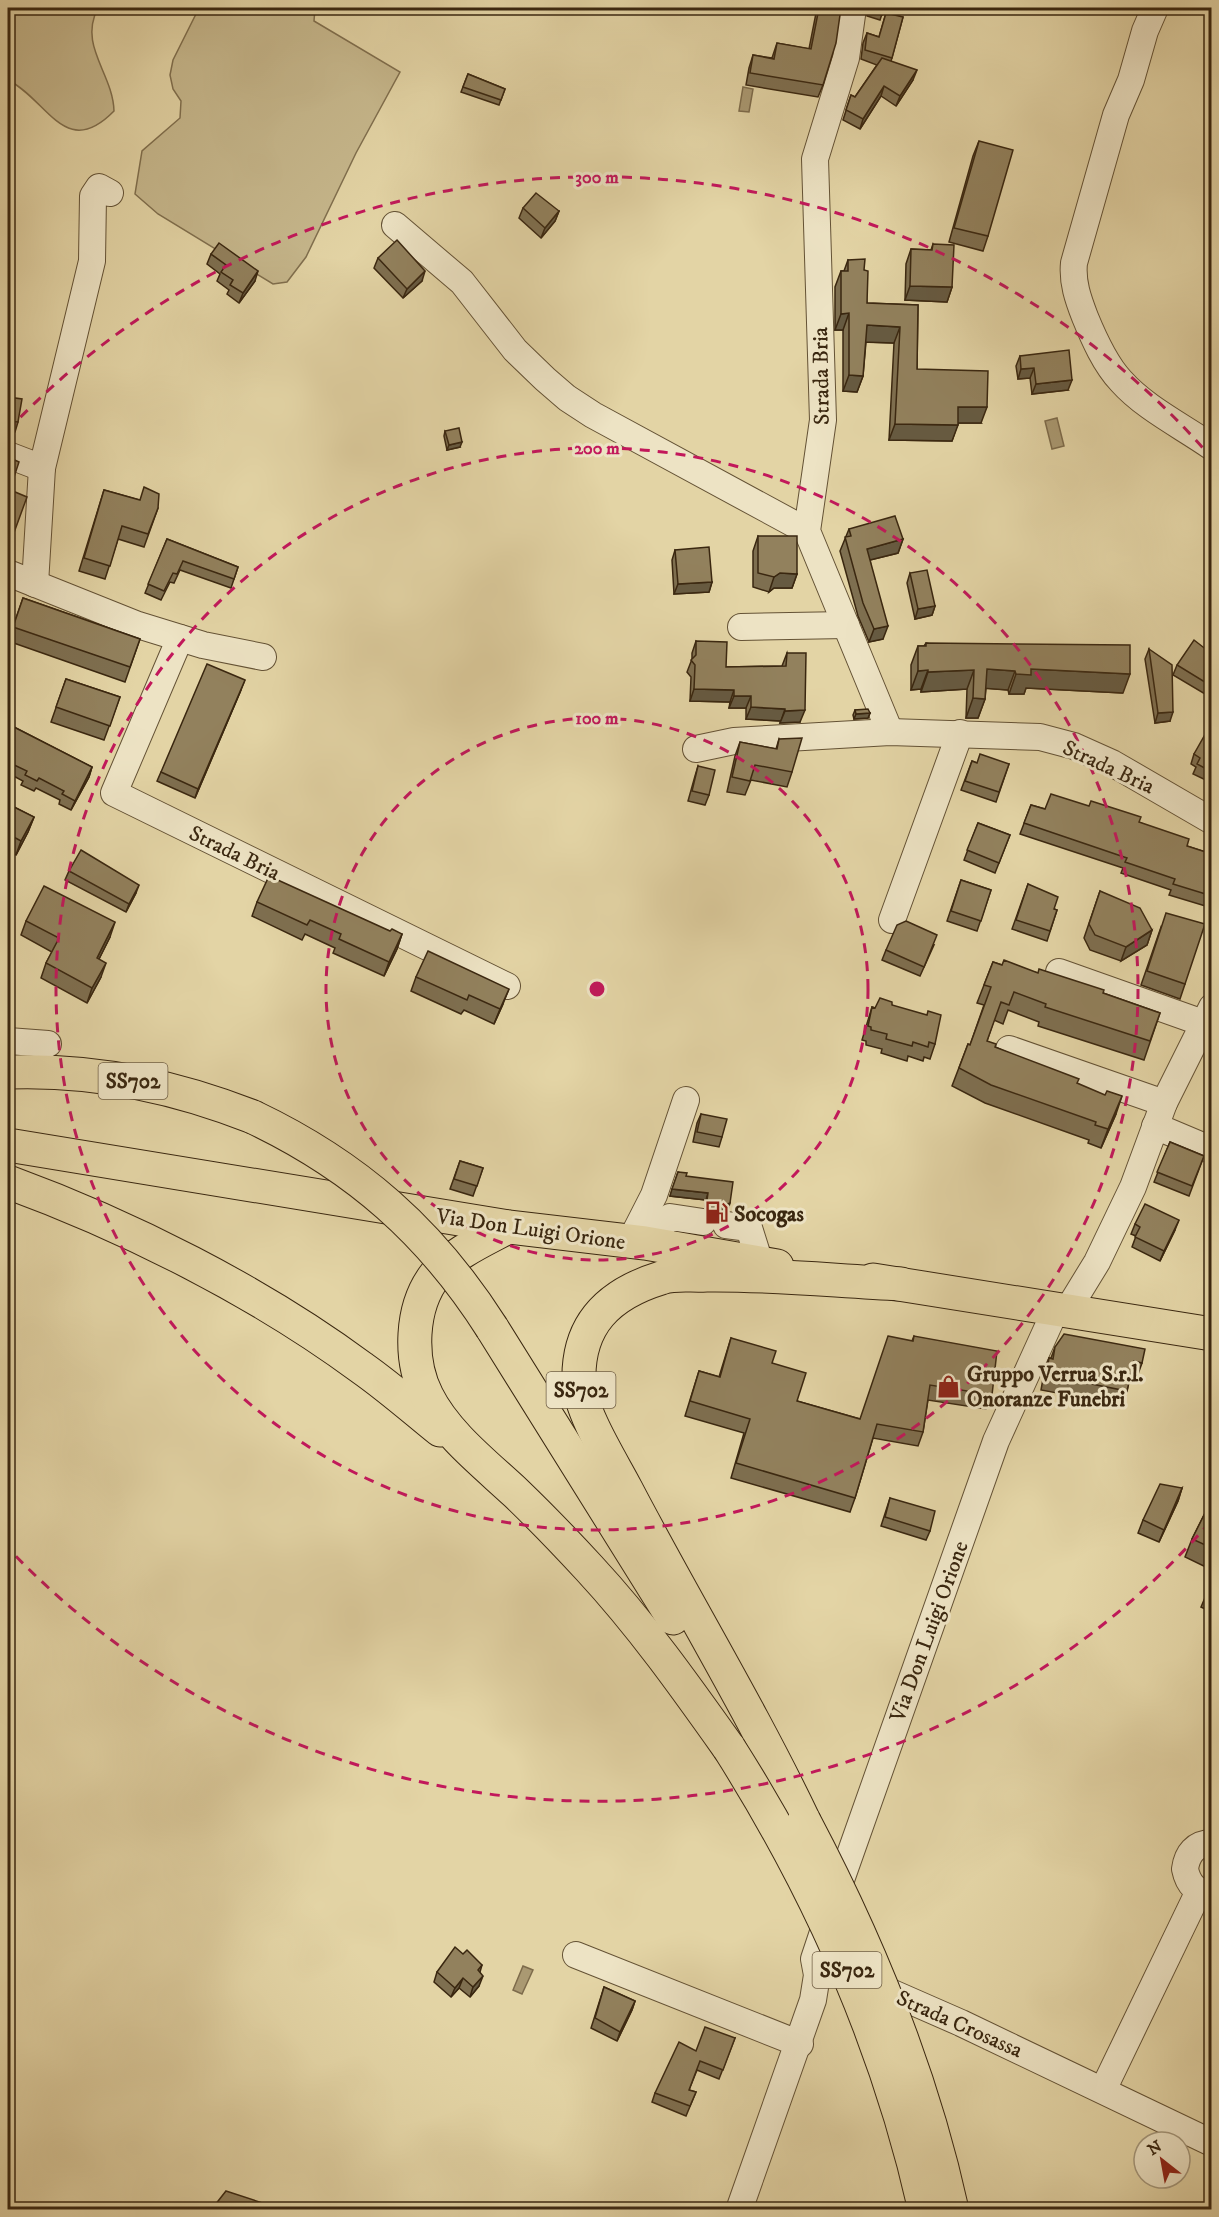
<svg xmlns="http://www.w3.org/2000/svg" width="1219" height="2217" font-family="'IM FELL DW Pica',serif">
<rect width="100%" height="100%" fill="#e3d4a5"/>
<filter id="stains"><feTurbulence type="fractalNoise" baseFrequency=".00333" numOctaves="4"/><feColorMatrix values="0 0 0 0 .2 0 0 0 0 .09 0 0 0 0 .02 0 0 0 .5 -.17"/></filter>
<radialGradient id="worn" r=".72"><stop offset=".6" stop-color="#630" stop-opacity="0"/><stop offset="1" stop-color="#630" stop-opacity=".3"/></radialGradient>
<!-- green -->
<g fill="#c6b78c" stroke="#806f4e" stroke-width="1.5">
<path d="M8 8H98C78 46 113 73 114 111 65 161 48 100 8 80Z"/>
<path d="M199 8H315L314 21 400 72 356 153 306 257 287 282 273 284 158 214 135 194 142 151 180 118 181 101 173 89 170 75 173 60Z"/>
</g>
<!-- water -->
<g fill="#aa9972" stroke="#7d6b4b" stroke-width="1.5">
<path d="M743 87 753 89 749 112 739 111Z"/>
<path d="M1057 418 1064 446 1052 449 1045 421Z"/>
<path d="M523 1966 533 1970 522 1994 513 1990Z"/>
</g>
<g fill="none" stroke-linecap="round" stroke-linejoin="round">
<defs>
<g id="minor">
<path d="M853 8 846 58 815 159 823 420 807 531 890 732"/>
<path d="M1155 8 1145 31 1131 80 1116 115 1074 263C1072 282 1078 299 1085 317 1094 339 1105 364 1121 381 1145 408 1182 426 1212 447"/>
<path d="M395 225 462 282 515 350 545 379 567 398 593 415 807 531"/>
<path d="M8 455 42 468"/>
<path d="M8 573 138 625 203 645 263 657"/>
<path d="M35 584 42 468 92 261 93 196 99 187 110 193"/>
<path d="M741 627 846 625"/>
<path d="M180 638 114 793 507 986"/>
<path d="M696 749 734 741 890 732 1040 737 1074 746 1112 763 1212 821"/>
<path d="M892 920 960 733"/>
<path d="M1059 972 1203 1023"/>
<path d="M8 1041 48 1044"/>
<path d="M1009 1049 1164 1103"/>
<path d="M1155 1126 1212 1150"/>
<path d="M726 1225 749 1228 760 1263"/>
<path d="M630 1242 654 1195 686 1100"/>
<path d="M645 1243 670 1217 703 1222"/>
<path d="M1067 1311 1097 1262 1133 1187 1164 1103 1212 1007"/>
<path d="M1212 1843C1195 1843 1187 1854 1185 1869 1188 1884 1196 1893 1212 1894"/>
<path d="M576 1955 800 2044"/>
<path d="M872 1984 961 2023 1212 2143"/>
<path d="M1103 2090 1199 1891"/>
<path d="M739 2210 813 2000 817 1975 814 1959 830 1911 996 1441 1056 1309"/>
</g>
<g id="major">
<path d="M8 1145 508 1227 645 1243 777 1266"/>
<path d="M873 1280 1212 1334"/>
</g>
<g id="highway">
<path d="M8 1072C92 1069 175 1086 253 1117"/>
<path d="M8 1182C128 1226 258 1291 362 1368 389 1387 414 1409 440 1430"/>
<path d="M508 1227C484 1240 454 1253 436 1274 410 1307 409 1360 427 1396 446 1434 485 1464 516 1493 541 1517 565 1542 589 1568 641 1624 685 1686 729 1748"/>
<path d="M492 1328 673 1618"/>
<path d="M804 1821C750 1708 684 1600 626 1489 612 1462 580 1412 579 1382 577 1324 609 1294 661 1278 674 1273 692 1276 706 1275 771 1274 836 1281 901 1284"/>
</g>
</defs>
<!-- minor casing -->
<use href="#minor" stroke="#645235" stroke-width="28"/>
<!-- major casing -->
<use href="#major" stroke="#3a2710" stroke-width="35"/>
<!-- highway casing -->
<use href="#highway" stroke="#3a2710" stroke-width="35"/>
<!-- minor -->
<use href="#minor" stroke="#ede3c4" stroke-width="26"/>
<!-- major -->
<use href="#major" stroke="#e3d4a5" stroke-width="33"/>
<!-- highway -->
<use href="#highway" stroke="#e3d4a5" stroke-width="33"/>
<defs>
<g id="highway-bridge">
<path d="M253 1117C356 1166 431 1232 492 1328"/>
<path d="M729 1748C819 1890 888 2045 925 2210"/>
<path d="M804 1821C869 1944 922 2073 952 2210"/>
</g>
</defs>
<!-- highway-bridge casing -->
<use href="#highway-bridge" stroke="#3a2710" stroke-width="35" stroke-linecap="butt"/>
<!-- highway-bridge -->
<use href="#highway-bridge" stroke="#e3d4a5" stroke-width="33"/>
</g>
<!-- wall -->
<g fill="#7e6f50" stroke="#3a2710" stroke-width="1.5">
<path d="M817 8H841L823 85 818 97 746 85 749 68 753 55 772 58 777 43 809 49Z"/>
<path d="M867 8H884L880 20 867 16Z"/>
<path d="M886 13 903 17 891 61 913 80 896 106 881 96 860 129 843 120 851 95 855 97 877 65 861 59 863 43 867 33 879 37Z"/>
<path d="M468 74 505 89 499 105 461 92Z"/>
<path d="M979 141 988 236 983 251 949 242 973 156Z"/>
<path d="M523 208 559 211 555 221 541 238 519 218Z"/>
<path d="M933 244 952 287 947 302 905 300 906 264 911 249 931 250Z"/>
<path d="M211 254 255 281 239 303 227 294 229 290 217 281 220 274 207 264Z"/>
<path d="M378 258 422 281 403 298 374 268Z"/>
<path d="M848 260 864 270 867 303 918 305 917 369 981 423H958L952 441 889 440 894 343 866 342 863 376 857 392 843 391V330H835V287L841 271H844Z"/>
<path d="M1020 356 1068 390 1032 394 1030 378 1018 379 1016 366Z"/>
<path d="M8 397 18 422 15 432 8 431Z"/>
<path d="M445 431 460 447 447 450 444 436Z"/>
<path d="M104 490 139 500 158 508 144 547 118 539 105 579 79 571Z"/>
<path d="M849 529 903 539 898 553 870 560 883 639 869 642 858 616 840 551Z"/>
<path d="M758 536 797 574 792 588H774L769 592 753 587V551Z"/>
<path d="M167 539 238 567 231 588 180 570 174 583 170 582 161 600 145 593Z"/>
<path d="M675 550 712 582 709 592 674 594 672 560Z"/>
<path d="M910 573 935 606 932 615 915 619 907 583Z"/>
<path d="M23 598 140 639 125 682 8 641Z"/>
<path d="M696 641 726 667 782 666 787 653 800 722 780 723 781 721 746 719V708H729L730 702 690 701 691 677 687 672 692 659V653Z"/>
<path d="M926 643 1123 693 1026 688 1024 694H1009L1008 690 986 688 985 699 978 718H966L967 689 921 692V689L911 690V665L918 646H924Z"/>
<path d="M1149 649 1170 721 1155 723 1145 659Z"/>
<path d="M1212 654V683L1205 694 1173 675 1177 665Z"/>
<path d="M66 679 120 697 104 740 51 722Z"/>
<path d="M241 690 195 798 157 781 161 772Z"/>
<path d="M855 710 870 713 868 718 854 719 853 715Z"/>
<path d="M8 724 92 767 89 777 71 810 59 804 60 800 36 788 34 791 21 785 23 781 8 773Z"/>
<path d="M1212 734V783L1193 774 1196 767 1191 764 1194 754Z"/>
<path d="M779 739 792 772 787 787 751 780 745 795 727 792 735 756 740 742 776 749Z"/>
<path d="M972 761 977 763 1009 764 996 802 961 790Z"/>
<path d="M698 766 709 795 705 805 688 801 695 776Z"/>
<path d="M8 804 34 817 28 832 16 855 8 851Z"/>
<path d="M1031 805 1045 809 1139 822 1187 846 1212 854V908L1169 895 1171 890 1121 873 1123 868 1020 834Z"/>
<path d="M978 823 1010 835 995 873 964 860Z"/>
<path d="M69 871 136 893 126 912 65 880Z"/>
<path d="M961 880 991 890 977 931 947 921Z"/>
<path d="M1028 884 1054 909 1057 910 1047 941 1012 929Z"/>
<path d="M1100 891 1152 930 1147 945 1121 961 1090 950 1084 938Z"/>
<path d="M257 902 390 931 402 934 397 949 384 976 333 953 335 948 305 934 302 940 252 916Z"/>
<path d="M26 921 110 937 99 959 101 977 87 1003 41 978 46 963 52 952 21 935Z"/>
<path d="M1161 927 1185 984 1180 999 1141 985Z"/>
<path d="M934 945 920 976 882 960 886 950Z"/>
<path d="M993 962 1002 965 1038 973 1103 993 1160 1013 1144 1060 1038 1026 1039 1022 1008 1010 1003 1024 994 1020 987 1041 995 1047 1077 1083 1116 1114 1101 1148 1088 1143 1089 1140 985 1103 952 1086 968 1044 970 1045 984 1005 977 1003Z"/>
<path d="M416 977 503 1004 494 1024 464 1010 461 1014 411 991Z"/>
<path d="M892 1005 935 1044 930 1059 924 1057 923 1061 908 1056 907 1061 881 1053 882 1049 866 1045V1041L862 1040 872 1007 875 1008Z"/>
<path d="M1212 1080V1102L1205 1100Z"/>
<path d="M1212 1104V1123L1210 1122 1211 1118 1207 1116Z"/>
<path d="M701 1114 722 1137 719 1147 693 1142 697 1123Z"/>
<path d="M1170 1142 1204 1156 1189 1196 1154 1182Z"/>
<path d="M460 1161 483 1168 473 1196 450 1189Z"/>
<path d="M678 1172 686 1176 728 1210 716 1215 705 1207 706 1200 670 1196Z"/>
<path d="M1135 1224 1175 1230 1160 1261 1132 1247 1136 1236 1131 1234Z"/>
<path d="M914 1336 992 1395 986 1409 928 1400 923 1432 918 1446 873 1438 855 1498 850 1512 731 1478 744 1433 685 1416 699 1371 719 1377 731 1338 772 1363 797 1401 860 1419 912 1341Z"/>
<path d="M1055 1347 1142 1363 1137 1377 1130 1376 1127 1391 1122 1405 1041 1390 1044 1373 1049 1358H1051Z"/>
<path d="M1182 1488 1178 1501 1159 1542 1138 1533 1143 1520Z"/>
<path d="M890 1498 930 1531 926 1540 881 1526Z"/>
<path d="M1212 1499V1570L1185 1557 1192 1539Z"/>
<path d="M1212 1581V1612L1201 1607Z"/>
<path d="M463 1954 482 1965 480 1972 479 1986 470 1997 459 1988 451 1997 434 1982 437 1972Z"/>
<path d="M604 1987 635 2001 632 2010 617 2041 591 2028Z"/>
<path d="M735 2038 719 2079 697 2070 689 2090 696 2092 686 2116 652 2102 655 2093 696 2051Z"/>
</g>
<!-- shaded-wall -->
<g fill="#665a41" stroke="#3a2710" stroke-width="1.5">
<path d="M917 70 913 80 896 106 900 96Z"/>
<path d="M884 86 881 96 860 129 863 119Z"/>
<path d="M559 211 555 221 541 238 545 228Z"/>
<path d="M258 271 255 281 239 303 243 293Z"/>
<path d="M425 271 422 281 403 298 407 289Z"/>
<path d="M910 286 952 287 947 302 905 300Z"/>
<path d="M849 313 843 330H835L841 314Z"/>
<path d="M867 325 900 327 894 343 861 342Z"/>
<path d="M1034 368 1030 378 1018 379 1021 369Z"/>
<path d="M849 375 863 376 857 392 843 391Z"/>
<path d="M1072 380 1068 390 1032 394 1036 384Z"/>
<path d="M958 407H987L981 423H952Z"/>
<path d="M895 424 958 425 952 441 889 440Z"/>
<path d="M462 442 460 447 447 450 449 445Z"/>
<path d="M903 539 898 553 862 562 867 549Z"/>
<path d="M780 573 797 574 792 588H774L769 592 774 577Z"/>
<path d="M712 582 709 592 674 594 678 584Z"/>
<path d="M935 606 932 615 915 619 918 609Z"/>
<path d="M888 626 883 639 869 642 874 629Z"/>
<path d="M987 669 1015 671 1008 690 980 688Z"/>
<path d="M1031 669 1130 674 1123 693 1026 688 1024 694H1009L1016 674Z"/>
<path d="M928 670 921 689 911 690 918 671Z"/>
<path d="M974 670 967 689 921 692 928 672Z"/>
<path d="M1212 679V683L1205 694 1208 684Z"/>
<path d="M245 680 241 690 195 798 198 789Z"/>
<path d="M694 689 734 690 730 702 690 701Z"/>
<path d="M734 696H751L746 708H729Z"/>
<path d="M973 698 985 699 978 718H966Z"/>
<path d="M751 707 785 709 781 721 746 719Z"/>
<path d="M805 710 800 722 780 723 785 711Z"/>
<path d="M1173 712 1170 721 1155 723 1158 713Z"/>
<path d="M870 713 868 718 854 719 856 714Z"/>
<path d="M92 767 89 777 71 810 75 801Z"/>
<path d="M34 817 28 832 16 855 21 841Z"/>
<path d="M139 885 136 893 126 912 129 904Z"/>
<path d="M115 922 110 937 92 973 97 958Z"/>
<path d="M1152 930 1147 945 1121 961 1126 947Z"/>
<path d="M402 934 397 949 384 976 389 962Z"/>
<path d="M106 963 101 977 87 1003 92 988Z"/>
<path d="M509 989 503 1004 494 1024 500 1009Z"/>
<path d="M1122 1096 1116 1114 1101 1148 1108 1129Z"/>
<path d="M672 1189 708 1193 706 1200 670 1196Z"/>
<path d="M730 1203 728 1210 716 1215 718 1208Z"/>
<path d="M1179 1220 1175 1230 1160 1261 1164 1251Z"/>
<path d="M1182 1488 1178 1501 1159 1542 1164 1530Z"/>
<path d="M483 1976 479 1986 470 1997 473 1987Z"/>
<path d="M463 1978 459 1988 451 1997 455 1988Z"/>
<path d="M635 2001 632 2010 617 2041 620 2032Z"/>
</g>
<!-- building -->
<g fill="#92815d" stroke="#3a2710" stroke-width="1.5">
<path d="M819 8H841L836 43 823 85 750 73 753 55 774 59 777 43 811 49Z"/>
<path d="M869 8H884L882 15 869 11Z"/>
<path d="M886 13 903 17 892 58 865 50 867 33 879 37Z"/>
<path d="M882 58 917 70 900 96 884 86 863 119 846 110 851 95 855 97Z"/>
<path d="M468 74 505 89 501 100 463 87Z"/>
<path d="M979 141 1013 150 988 236 954 228Z"/>
<path d="M536 193 559 211 545 228 523 208Z"/>
<path d="M397 240 425 271 407 289 378 258Z"/>
<path d="M219 243 258 271 243 293 230 285 233 280 221 272 226 265 211 254Z"/>
<path d="M933 244 954 245 952 287 910 286 911 249 932 250Z"/>
<path d="M865 259 864 270 868 271 867 303 918 305 917 369 988 371 987 407H958V425L895 424 900 327 867 325 863 376 849 375V313L841 314V271H848V260Z"/>
<path d="M1069 350 1072 380 1036 384 1034 368 1021 369 1020 356Z"/>
<path d="M8 397 22 399 18 422 8 421Z"/>
<path d="M459 428 462 442 449 445 445 431Z"/>
<path d="M8 457 19 462 11 486 8 485Z"/>
<path d="M144 487 159 494 158 508 148 534 122 526 110 566 84 558 104 490 140 500Z"/>
<path d="M8 489 27 497 8 549Z"/>
<path d="M895 516 903 539 867 549 888 626 874 629 863 603 845 537 851 536 849 529Z"/>
<path d="M758 536H797V574L780 573 774 577 758 573Z"/>
<path d="M167 539 238 567 234 579 183 561 177 574 173 573 164 591 148 584Z"/>
<path d="M709 547 712 582 678 584 675 550Z"/>
<path d="M927 570 935 606 918 609 910 573Z"/>
<path d="M23 598 140 639 130 667 13 627Z"/>
<path d="M1194 640 1212 654V679L1208 684 1177 665Z"/>
<path d="M696 641 727 642 726 667 786 666 787 653H806L805 710 785 711V709L751 707V696H734V690L694 689 695 665 691 660 696 655Z"/>
<path d="M926 643 1130 645V674L1031 669V675L1016 674 1015 671 987 669 985 699 973 698 974 670 928 672V670L918 671V646H926Z"/>
<path d="M1149 649 1172 665 1173 712 1158 713Z"/>
<path d="M207 664 245 680 198 789 161 772Z"/>
<path d="M66 679 120 697 110 726 56 707Z"/>
<path d="M868 709 870 713 856 714 855 710Z"/>
<path d="M8 724 92 767 75 801 62 794 64 791 39 778 37 781 25 775 27 771 8 762Z"/>
<path d="M1207 731 1212 734V772L1197 764 1200 758 1194 754Z"/>
<path d="M802 738 792 772 755 765 750 781 732 777 740 742 777 749 779 739Z"/>
<path d="M980 754 1009 764 999 792 965 781 972 761 977 763Z"/>
<path d="M698 766 715 770 709 795 692 791Z"/>
<path d="M1051 794 1089 806 1091 801 1141 817 1139 822 1189 839 1187 846 1212 854V896L1173 884 1175 879 1125 862 1127 858 1024 823 1031 805 1045 809Z"/>
<path d="M8 804 34 817 21 841 8 834Z"/>
<path d="M978 823 1010 835 999 863 967 850Z"/>
<path d="M81 850 139 885 129 904 69 871Z"/>
<path d="M269 876 390 931 392 929 402 934 389 962 339 939 341 934 310 920 307 925 257 902Z"/>
<path d="M961 880 991 890 981 921 951 911Z"/>
<path d="M1028 884 1058 897 1054 909 1057 910 1050 931 1016 920Z"/>
<path d="M44 886 115 922 97 958 106 963 92 988 46 963 59 938 26 921Z"/>
<path d="M1100 891 1140 908 1152 930 1126 947 1095 935 1089 924Z"/>
<path d="M1166 913 1205 924 1185 984 1147 971Z"/>
<path d="M906 921 937 935 924 967 886 950 897 925Z"/>
<path d="M428 951 509 989 500 1009 469 995 467 1000 416 977Z"/>
<path d="M1004 960 1038 973 1039 969 1104 990 1103 993 1160 1013 1150 1041 1045 1007 1046 1004 1014 992 1009 1005 1001 1002 987 1041 996 1044 995 1047 1079 1079 1077 1083 1105 1095 1107 1091 1122 1096 1108 1129 1095 1125 1096 1122 991 1085 959 1068 968 1044 970 1045 991 987 984 985 993 962 1002 965Z"/>
<path d="M880 998 892 1002V1005L927 1015 928 1011 941 1015 935 1044 929 1042 928 1047 913 1042 912 1046 886 1039 887 1034 871 1030V1027L868 1026 872 1007 875 1008Z"/>
<path d="M701 1114 727 1119 722 1137 697 1132Z"/>
<path d="M1170 1142 1204 1156 1192 1186 1157 1172Z"/>
<path d="M460 1161 483 1168 477 1186 454 1179Z"/>
<path d="M678 1172 687 1173 686 1176 733 1182 730 1203 718 1208 707 1200 708 1193 672 1189Z"/>
<path d="M1145 1204 1179 1220 1164 1251 1135 1237 1140 1227 1135 1224Z"/>
<path d="M1064 1334 1145 1349 1142 1363 1134 1361 1127 1391 1046 1375 1049 1358 1053 1359 1055 1347Z"/>
<path d="M888 1336 913 1341 914 1336 997 1351 992 1395 930 1385 923 1432 877 1424 855 1498 736 1463 750 1419 690 1401 699 1371 720 1377 731 1338 776 1351 772 1363 806 1373 797 1401 860 1419Z"/>
<path d="M1160 1484 1182 1488 1164 1530 1143 1520Z"/>
<path d="M890 1498 935 1511 930 1531 885 1517Z"/>
<path d="M1212 1499V1548L1192 1539Z"/>
<path d="M1212 1581V1591L1208 1589Z"/>
<path d="M455 1947 463 1954 467 1950 482 1965 478 1970 483 1976 473 1987 463 1978 455 1988 437 1972Z"/>
<path d="M604 1987 635 2001 620 2032 595 2018Z"/>
<path d="M705 2027 735 2038 723 2070 700 2061 689 2090 696 2092 690 2106 655 2093 679 2042 696 2051Z"/>
<path d="M226 2191 284 2210H211Z"/>
<path d="M289 2206 302 2210H288Z"/>
</g>
<!-- distance rings -->
<g fill="none" stroke="#c2185b" stroke-width="3" stroke-dasharray="10 8">
<circle cx="597" cy="989" r="271"/>
<circle cx="597" cy="989" r="541"/>
<path d="M1210 1522A812 812 0 0 1 8 1548M8 430A812 812 0 0 1 1210 456"/>
</g>
<!-- icons -->
<defs>
<symbol id="fuel-bare" viewBox="-9 -9 18 18"><path d="M-5.5-6h7V0h2V4h1.3V-2.5L3-4.5l.8-.8L6-3V5H2.5V1h-1V6h-7ZM-4.2-4.7v3.2H.2V-4.7Z" fill="#8f2418" stroke="#ede3c4" stroke-width="2.5" paint-order="stroke"/></symbol>
<symbol id="shop-bare" viewBox="-9 -9 18 18"><path d="M-5-2.5h2.3a2.7 3.5 0 0 1 5.4 0H5L5.5 6h-11ZM-1.5-2.5h3a1.5 2.3 0 0 0-3 0Z" fill="#8f2418" stroke="#ede3c4" stroke-width="2.5" paint-order="stroke"/></symbol>
</defs>
<g fill-rule="evenodd">
<use href="#fuel-bare" x="700" y="1196" width="33" height="33"/>
<use href="#shop-bare" x="932" y="1370" width="33" height="33"/>
</g>
<g text-anchor="middle" stroke-width="6" stroke-linejoin="round" paint-order="stroke">
<!-- shield labels -->
<g fill="#ede3c4" stroke="#705f46" stroke-width="1.5">
<rect x="98.5" y="1063" width="69" height="36" rx="4.5"/>
<rect x="546.5" y="1372" width="69" height="36" rx="4.5"/>
<rect x="812.5" y="1952" width="69" height="36" rx="4.5"/>
</g>
<g font-size="21" font-weight="bold" fill="#3a2710">
<text x="133" y="1088">SS702</text>
<text x="581" y="1397">SS702</text>
<text x="847" y="1977">SS702</text>
</g>
<!-- street labels -->
<g font-size="22" fill="#3a2710" stroke="#ede3c4">
<text transform="translate(820 376) rotate(-91)" y="8">Strada Bria</text>
<text transform="translate(1109 766) rotate(25)" y="8">Strada Bria</text>
<text transform="translate(235 852) rotate(26)" y="8">Strada Bria</text>
<text transform="translate(531 1228) rotate(8)" y="8">Via Don Luigi Orione</text>
<text transform="translate(928 1631) rotate(-70)" y="8">Via Don Luigi Orione</text>
<text transform="translate(960 2023) rotate(24)" y="8">Strada Crosassa</text>
</g>
<!-- poi labels -->
<g font-size="22" font-weight="bold" fill="#3a2710" stroke="#ede3c4" text-anchor="start">
<text x="734" y="1221">Socogas</text>
<text x="967" y="1381">Gruppo Verrua S.r.l.<tspan x="967" dy="25">Onoranze Funebri</tspan></text>
</g>
</g>
<circle cx="597" cy="989" r="9" fill="#c2185b" stroke="#ede3c4" stroke-width="3"/>
<g font-size="18" text-anchor="middle" font-weight="bold" fill="#c2185b" stroke="#ede3c4" stroke-width="6" stroke-linejoin="round" paint-order="stroke">
<text x="597" y="183">300 m</text>
<text x="597" y="454">200 m</text>
<text x="597" y="724">100 m</text>
</g>
<!-- margin -->
<rect width="1219" height="2217" fill="none" stroke="#e3d4a5" stroke-width="30"/>
<rect x="9" y="9" width="1201" height="2199" fill="none" stroke="#3a2710" stroke-width="3"/>
<rect x="15" y="15" width="1189" height="2187" fill="none" stroke="#3a2710" stroke-width="1.5"/>
<!-- north arrow -->
<g transform="translate(1162 2160) rotate(329)"><circle r="28" fill="#ede3c4" stroke="#a5987c" stroke-width="1.5"/>
<path d="M0-4.5L10 22L0 15L-10 22Z" fill="#8f2418"/>
<text y="-9" font-size="16" font-weight="bold" text-anchor="middle" fill="#3a2710">N</text>
</g>
<rect width="100%" height="100%" filter="url(#stains)"/>
<rect width="100%" height="100%" fill="url(#worn)"/>
</svg>
